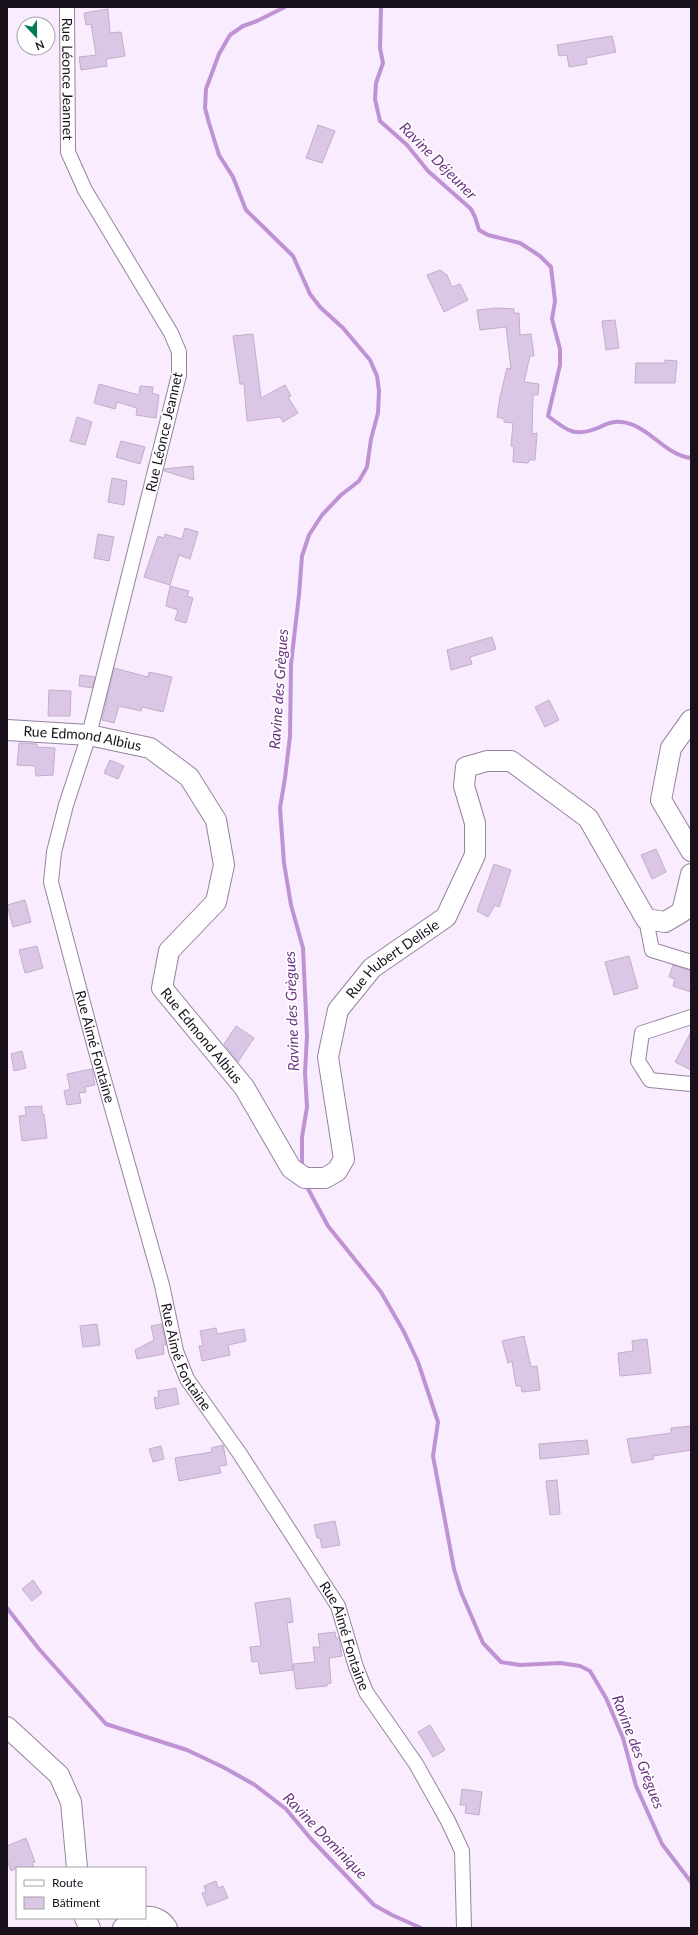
<svg xmlns="http://www.w3.org/2000/svg" width="698" height="1935" font-family="Lato,sans-serif">
<rect width="100%" height="100%" fill="#f9ecff"/>
<g fill="none" stroke-linecap="round" stroke-linejoin="round">
<!-- stream -->
<g stroke="#bf92d4" stroke-width="4">
<path d="M285 7 257 21 243 26 230 35 219 54 206 89 205 108 209 123 219 155 233 177 246 210 293 256 310 294 320 307 343 328 370 360 377 376 379 391 378 413 371 439 367 467 359 481 341 495 322 515 309 535 302 556 299 595 291 664 290 736 285 778 280 808 284 863 291 905 303 948 307 1036 305 1073 307 1107 302 1137V1169"/>
<path d="M381 7 380 48 383 63 376 83 375 99 380 121 407 145 428 171 471 209 475 217 479 230 488 235 520 243 540 256 551 267 555 301 552 319 560 349V365L548 416C567 431 576 438 600 427 606 424 613 421 621 422 648 424 664 455 691 458"/>
<path d="M306 1185 328 1226 381 1292 404 1332 418 1362 438 1422 433 1456 454 1569 461 1592 483 1643 501 1662 520 1665 560 1663 580 1666 590 1671 606 1698 623 1738 636 1786 662 1844 691 1882"/>
<path d="M7 1608 39 1649 106 1724 187 1750 223 1767 255 1785 286 1809 311 1839 374 1905 392 1915 421 1928"/>
</g>
</g>
<!-- building -->
<g fill="#dbc7e5" stroke="#c2aecb">
<path d="M108 9 110 33 121 32 125 56 106 59 107 66 81 70 79 57 96 55 91 24 86 25 84 13Z"/>
<path d="M612 36 616 52 586 58 587 64 569 67 567 55 559 56 557 45Z"/>
<path d="M318 125 335 131 322 163 306 158Z"/>
<path d="M440 270 447 275 452 287 460 284 468 300 444 312 427 275Z"/>
<path d="M496 308 514 309V313H519L520 335 531 334 534 356H530L524 382 539 384 538 395H533L532 434 537 433 535 460H529L528 463 513 462 514 446H511L513 423 504 422V419L497 417 500 397 507 368 511 369 506 327 480 330 477 310Z"/>
<path d="M615 320 619 348 606 350 602 321Z"/>
<path d="M253 334 261 398 285 385 291 396 288 397 298 413 283 422 280 417 247 421 244 384H240L233 336Z"/>
<path d="M665 360 677 361 675 383H635L636 363H665Z"/>
<path d="M99 384 139 395 140 386 153 387 152 393 159 395 156 418 136 415 137 408 117 402 115 409 94 403Z"/>
<path d="M77 417 92 422 85 445 70 441Z"/>
<path d="M121 441 145 447 140 464 116 457Z"/>
<path d="M193 466 194 480 164 471V469Z"/>
<path d="M112 478 127 481 124 505 108 502Z"/>
<path d="M185 528 198 532 190 559 179 555 170 585 144 577 158 536 164 538 165 534 182 539Z"/>
<path d="M98 534 114 537 109 561 94 558Z"/>
<path d="M170 586 189 591 187 596 193 598 186 623 175 620 178 610 166 606Z"/>
<path d="M492 637 496 649 470 657 472 664 451 670 447 650Z"/>
<path d="M114 668 148 677 149 672 172 677 163 712 142 707 141 711 119 706 114 723 102 720Z"/>
<path d="M80 675 95 677 92 688 79 686Z"/>
<path d="M49 690 71 691 70 716H48Z"/>
<path d="M549 700 559 720 545 727 535 707Z"/>
<path d="M19 743 37 744V747L55 748 53 775 36 776 35 766 17 765Z"/>
<path d="M110 760 124 766 118 779 104 773Z"/>
<path d="M656 849 666 872 652 879 641 855Z"/>
<path d="M494 864 511 870 499 907 495 905 488 917 477 911Z"/>
<path d="M25 900 31 922 13 927 7 905Z"/>
<path d="M37 946 43 968 25 973 19 950Z"/>
<path d="M629 956 638 988 614 995 605 962Z"/>
<path d="M673 965 691 971V992L673 986 675 979 669 977Z"/>
<path d="M236 1026 254 1038 238 1062 224 1044Z"/>
<path d="M691 1032V1070L675 1062Z"/>
<path d="M22 1051 26 1068 14 1071 11 1054Z"/>
<path d="M92 1069 95 1085 85 1087 86 1092 79 1093 81 1103 67 1105 64 1091 70 1089 67 1074Z"/>
<path d="M42 1106V1114H44L47 1138 22 1141 19 1116 26 1115 25 1107Z"/>
<path d="M97 1324 100 1345 83 1347 80 1326Z"/>
<path d="M162 1324 166 1345H163L164 1354 137 1359 135 1350 154 1340 151 1326Z"/>
<path d="M216 1328 217 1334 244 1329 246 1341 228 1345 230 1355 202 1361 199 1346H203L200 1331Z"/>
<path d="M524 1336 531 1367 537 1366 540 1390 522 1392 521 1386H516L512 1361 508 1363 502 1341Z"/>
<path d="M647 1339 651 1373 620 1376 618 1353 633 1351 632 1341Z"/>
<path d="M176 1388 179 1404 156 1409 154 1398 159 1397 158 1391Z"/>
<path d="M691 1426V1450L653 1456 654 1459 632 1463 627 1439 671 1433V1428Z"/>
<path d="M587 1440 589 1454 540 1459 539 1444Z"/>
<path d="M223 1445 227 1465 219 1466 221 1473 179 1481 175 1458 212 1452 211 1448Z"/>
<path d="M161 1446 164 1459 153 1462 149 1449Z"/>
<path d="M557 1480 560 1514 550 1515 546 1481Z"/>
<path d="M335 1521 340 1545 322 1548 320 1538H317L314 1525Z"/>
<path d="M33 1580 42 1593 32 1601 22 1589Z"/>
<path d="M290 1598 293 1622 287 1623 293 1670 260 1674 258 1661 252 1662 250 1647 261 1646 255 1603Z"/>
<path d="M335 1632 336 1638H339L342 1656 329 1658 331 1683 327 1684V1686L296 1689 293 1664 315 1662 313 1647H320L318 1634Z"/>
<path d="M430 1725 445 1750 433 1757 418 1732Z"/>
<path d="M462 1789 482 1792 479 1815 465 1813 466 1805H460Z"/>
<path d="M26 1838 35 1862 32 1863 34 1868H17L11 1871 7 1860V1846Z"/>
<path d="M216 1881 218 1888 223 1886 228 1898 207 1906 202 1893 206 1892 204 1886Z"/>
</g>
<g fill="none" stroke-linecap="round" stroke-linejoin="round">
<defs>
<g id="street">
<path id="s1" d="M67 7 68 152 85 190 171 333 179 352V375L89 735 66 805 54 852 51 882 95 1048 162 1285 176 1351 187 1379 240 1454 338 1606 356 1667 366 1692 416 1764 448 1821 462 1851 464 1928"/>
<path d="M646 919 652 950 691 962"/>
<path d="M691 1017 642 1033 638 1061 650 1080 691 1084"/>
</g>
<g id="secondary">
<path d="M691 720 671 748 661 800 691 851"/>
<path id="s2" d="M7 730 89 735 150 748 189 777 216 820 224 865 216 902 169 951 162 988 244 1087 291 1168 305 1178H325L337 1171 344 1159 328 1057 338 1010 372 968 446 917 475 855V823L464 786 466 767 487 761H511L588 818 646 919 665 922 682 912 691 874"/>
<path d="M7 1727 59 1775 71 1802 77 1868"/>
<path d="M145 1917C154 1916 162 1920 167 1928"/>
<path d="M85 1918 90 1928"/>
<path d="M123 1928 139 1918"/>
</g>
</defs>
<!-- street casing -->
<use href="#street" stroke="#95839f" stroke-width="16"/>
<!-- secondary casing -->
<use href="#secondary" stroke="#95839f" stroke-width="22"/>
<!-- street -->
<use href="#street" stroke="#fff" stroke-width="14"/>
<!-- secondary -->
<use href="#secondary" stroke="#fff" stroke-width="20"/>
</g>
<g text-anchor="middle" stroke-width="3.5" stroke-linejoin="round" paint-order="stroke">
<!-- street labels -->
<g font-size="14" fill="#18111c" stroke="#fff">
<text dy="5" stroke="none"><textPath href="#s1" startOffset="72">Rue Léonce Jeannet</textPath></text>
<text transform="translate(164 432) rotate(-77)" y="5">Rue Léonce Jeannet</text>
<text dy="5" stroke="none"><textPath href="#s2" startOffset="76">Rue Edmond Albius</textPath></text>
<text dy="5" stroke="none"><textPath href="#s2" startOffset="947">Rue Hubert Delisle</textPath></text>
<text dy="5" stroke="none"><textPath href="#s2" startOffset="495">Rue Edmond Albius</textPath></text>
<text dy="5" stroke="none"><textPath href="#s1" startOffset="1091">Rue Aimé Fontaine</textPath></text>
<text dy="5" stroke="none"><textPath href="#s1" startOffset="1415">Rue Aimé Fontaine</textPath></text>
<text dy="5" stroke="none"><textPath href="#s1" startOffset="1739">Rue Aimé Fontaine</textPath></text>
</g>
<!-- water labels -->
<g font-size="15" font-style="italic" fill="#6d3584" stroke="#fff">
<text transform="translate(438 161) rotate(45)" y="5">Ravine Déjeuner</text>
<text transform="translate(279 689) rotate(-86)" y="5">Ravine des Grègues</text>
<text transform="translate(292 1011) rotate(-92)" y="5">Ravine des Grègues</text>
<text transform="translate(638 1752) rotate(69)" y="5">Ravine des Grègues</text>
<text transform="translate(325 1836) rotate(46)" y="5">Ravine Dominique</text>
</g>
</g>
<!-- border -->
<rect width="698" height="1935" fill="none" stroke="#18111c" stroke-width="16"/>
<!-- legend -->
<rect x="16" y="1867" width="130" height="52" fill="#ffffff" stroke="#a3a0a4"/>
<rect x="24" y="1880" width="20" height="6" fill="#ffffff" stroke="#a3a0a4"/>
<text x="52" y="1887" font-size="12" fill="#18111c">Route</text>
<rect x="24" y="1897" width="20" height="12" fill="#dbc7e5" stroke="#a3a0a4"/>
<text x="52" y="1907" font-size="12" fill="#18111c">Bâtiment</text>
<!-- north arrow -->
<g transform="translate(36 36) rotate(158)"><circle r="19" fill="#ffffff" stroke="#a3a0a4"/>
<path d="M0-3L7 15L0 10L-7 15Z" fill="#027a57"/>
<text y="-6" font-size="11" font-weight="bold" text-anchor="middle" fill="#18111c">N</text>
</g>
</svg>
